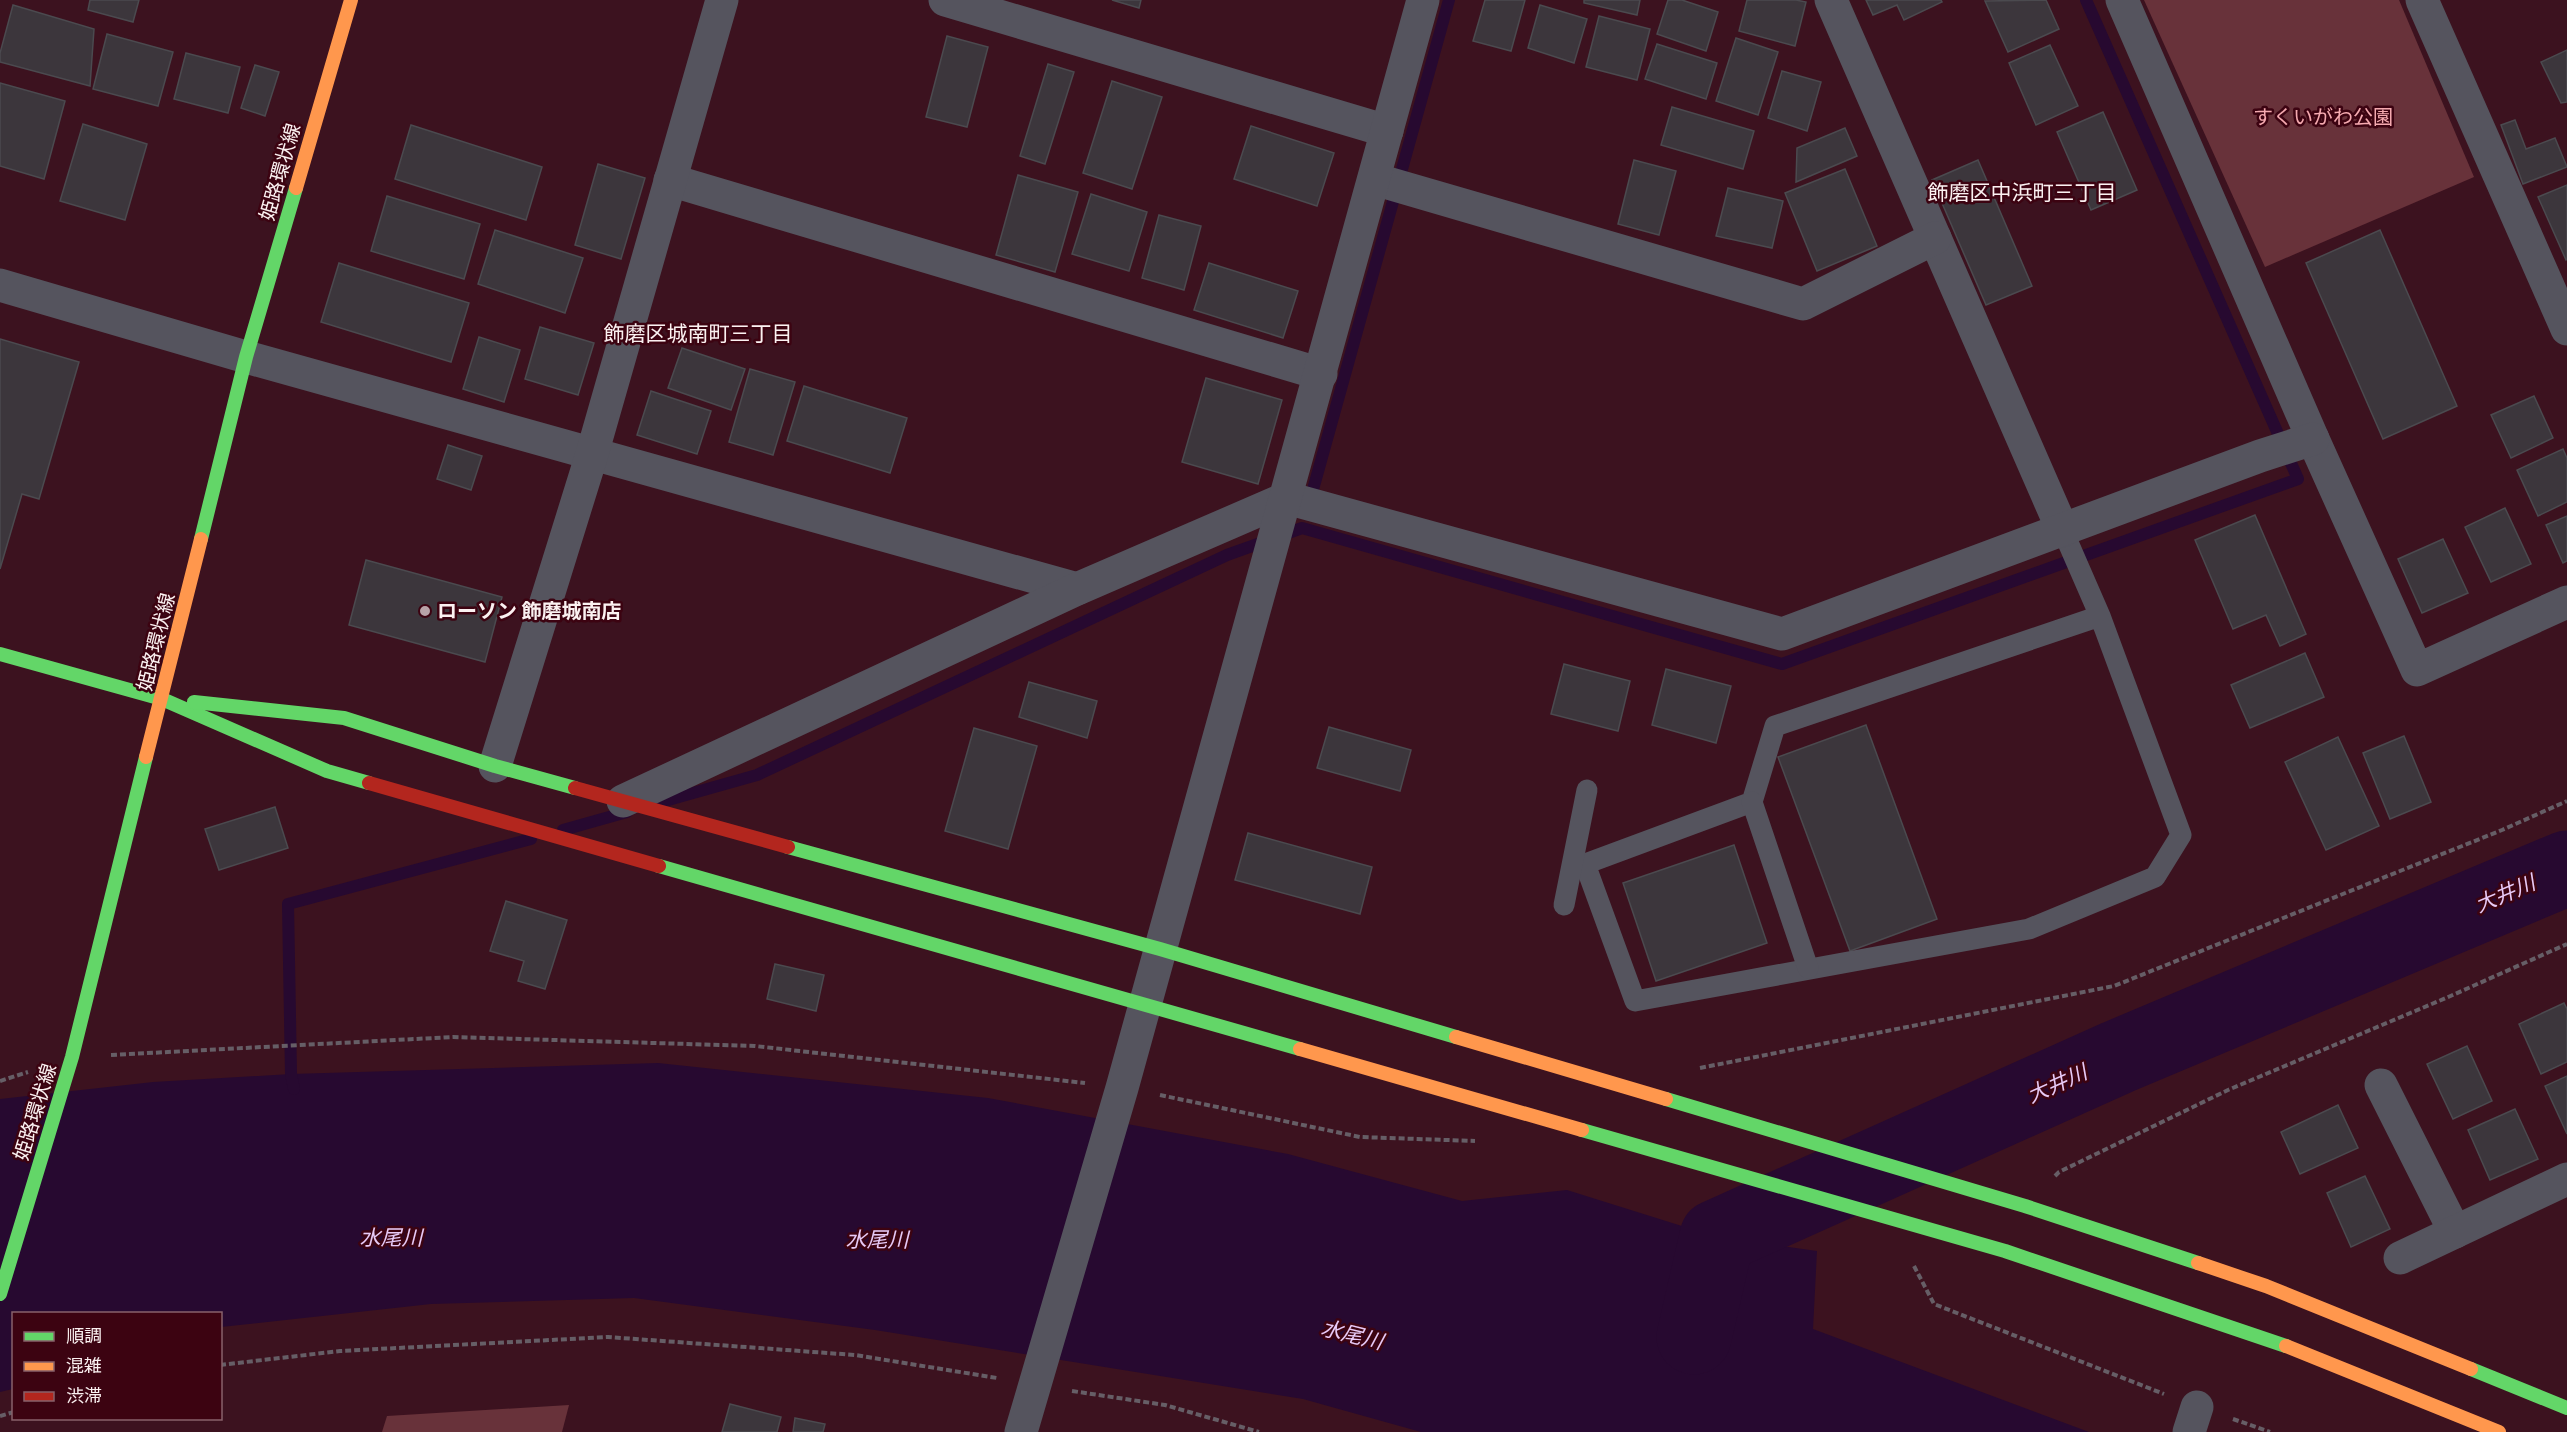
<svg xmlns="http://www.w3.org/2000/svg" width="2567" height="1432" font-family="'Archivo Narrow','Noto Sans JP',sans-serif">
<rect width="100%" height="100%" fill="#3c121f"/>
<!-- green -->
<g fill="#68323a">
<path d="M2144 0H2399L2474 177 2265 267Z"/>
<path d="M569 1405 562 1432H382L387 1416Z"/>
</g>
<!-- water -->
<path fill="#270930" d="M658 1063 988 1098 1288 1154 1462 1201 1567 1190 1717 1237 1817 1251 1813 1329 2089 1432H1421L1303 1399 875 1330 634 1298 431 1304 221 1327 220 1314H14L13 1389 0 1392V1099L153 1082 291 1074Z"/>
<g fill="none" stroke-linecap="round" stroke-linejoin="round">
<!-- stream -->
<g stroke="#270930" stroke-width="12">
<path d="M1309 504 1449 0"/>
<path d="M661 802 757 775 1227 555 1302 528 1782 664 2298 479 2086 0"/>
<path d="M563 830 627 812"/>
<path d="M294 1089 291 1074 288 904 531 839"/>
</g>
<!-- river -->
<path stroke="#270930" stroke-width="75" d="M1694 1337 1717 1237 2118 1057 2567 868"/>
</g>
<!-- building -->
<g fill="#3c363c" stroke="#4b4a4f" stroke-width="1.5">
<path d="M90 0H139L133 22 88 10Z"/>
<path d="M1112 0H1141L1139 8Z"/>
<path d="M1485 0H1525L1511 51 1473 41Z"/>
<path d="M1584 0H1640L1637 15 1584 3Z"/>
<path d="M1668 0H1682L1718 12 1706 51 1657 34Z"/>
<path d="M1747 0H1796L1806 2 1795 46 1739 31Z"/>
<path d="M1866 0H1941L1942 2 1904 20 1897 5 1873 15Z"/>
<path d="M2046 0 2059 29 2008 52 1985 1Z"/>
<path d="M13 5 94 29 90 86 0 62V53Z"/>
<path d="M1540 5 1587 19 1574 63 1528 48Z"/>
<path d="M1599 16 1650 29 1637 80 1586 67Z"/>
<path d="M107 34 173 52 158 106 93 89Z"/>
<path d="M947 36 988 47 967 127 926 117Z"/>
<path d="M1736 38 1778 52 1758 115 1716 101Z"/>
<path d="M1657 44 1717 63 1706 99 1645 79Z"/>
<path d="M2050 45 2078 106 2036 125 2009 63Z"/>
<path d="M2567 50V102L2561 103 2541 62Z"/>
<path d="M186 53 240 67 228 113 174 99Z"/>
<path d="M1048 64 1074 72 1045 164 1020 156Z"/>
<path d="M255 65 279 72 265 116 241 108Z"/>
<path d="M1782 71 1821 82 1807 131 1768 118Z"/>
<path d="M1112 81 1162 97 1132 189 1083 173Z"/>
<path d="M0 83 65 101 44 179 0 166Z"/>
<path d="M1672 107 1754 131 1743 169 1661 145Z"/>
<path d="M2103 112 2137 190 2091 210 2057 132Z"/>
<path d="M2515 120 2526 149 2555 138 2567 167 2523 184 2501 125Z"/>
<path d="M83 124 147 144 125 220 60 201Z"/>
<path d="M411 125 542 167 526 220 395 179Z"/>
<path d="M1251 126 1334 153 1317 206 1234 179Z"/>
<path d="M1845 128 1857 156 1796 182 1797 148Z"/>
<path d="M1634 160 1676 171 1659 235 1618 224Z"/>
<path d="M1978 160 2032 286 1986 305 1932 180Z"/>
<path d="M598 164 645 178 621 259 575 245Z"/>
<path d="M1845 169 1877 246 1817 271 1785 193Z"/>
<path d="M1018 175 1078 192 1055 272 996 255Z"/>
<path d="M2567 185V259L2566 260 2538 197Z"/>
<path d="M1728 188 1783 201 1772 248 1716 236Z"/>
<path d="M1091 194 1147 212 1129 271 1072 254Z"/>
<path d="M387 196 480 224 464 279 371 251Z"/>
<path d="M1159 215 1201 226 1184 290 1142 278Z"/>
<path d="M495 230 583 258 565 313 478 284Z"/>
<path d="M2380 230 2457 406 2383 439 2306 263Z"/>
<path d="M339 263 469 303 451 362 321 322Z"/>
<path d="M1209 263 1298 291 1283 338 1194 310Z"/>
<path d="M540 327 594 343 578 395 525 379Z"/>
<path d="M479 337 520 350 504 402 463 389Z"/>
<path d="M0 339 79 362 39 499 22 494 0 569Z"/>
<path d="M682 348 745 369 731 410 668 388Z"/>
<path d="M750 369 795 382 773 455 729 442Z"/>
<path d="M1206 378 1282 400 1258 484 1182 462Z"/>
<path d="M804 386 907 418 890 473 787 441Z"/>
<path d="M651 391 711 411 697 454 637 435Z"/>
<path d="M2534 396 2553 438 2511 458 2491 415Z"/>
<path d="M448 445 482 456 471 490 437 479Z"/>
<path d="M2563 449 2567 458V502L2538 516 2517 470Z"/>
<path d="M2505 508 2531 564 2491 582 2465 527Z"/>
<path d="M2255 515 2306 634 2280 646 2266 615 2233 629 2195 540Z"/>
<path d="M2567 516V561L2563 563 2546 525Z"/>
<path d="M2443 539 2468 593 2422 613 2398 559Z"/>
<path d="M366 560 502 597 485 662 349 625Z"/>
<path d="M2305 653 2324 697 2250 728 2231 685Z"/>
<path d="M1564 664 1630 681 1618 731 1551 714Z"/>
<path d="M1666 669 1731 686 1716 743 1652 725Z"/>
<path d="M1029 682 1097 701 1087 738 1019 717Z"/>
<path d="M1866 725 1937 919 1850 951 1778 757Z"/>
<path d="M1329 727 1411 750 1400 791 1317 768Z"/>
<path d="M974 728 1037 746 1008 849 945 831Z"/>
<path d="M2404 736 2431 802 2390 819 2363 753Z"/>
<path d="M2338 737 2379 826 2326 850 2285 762Z"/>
<path d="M275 807 288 848 219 870 205 829Z"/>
<path d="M1248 833 1372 867 1360 914 1235 880Z"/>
<path d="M1734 845 1767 943 1656 981 1623 883Z"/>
<path d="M506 901 567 920 545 989 518 981 524 961 490 951Z"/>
<path d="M775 964 824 975 816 1011 767 999Z"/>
<path d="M2564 1003 2567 1009V1062L2541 1074 2519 1024Z"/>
<path d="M2467 1046 2492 1101 2453 1119 2427 1064Z"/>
<path d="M2567 1076V1134L2545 1086Z"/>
<path d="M2338 1105 2358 1148 2300 1174 2281 1132Z"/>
<path d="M2515 1109 2538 1159 2490 1180 2468 1130Z"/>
<path d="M2365 1176 2390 1229 2351 1247 2327 1193Z"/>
<path d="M730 1404 781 1417 777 1432H722Z"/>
<path d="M795 1418 825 1424 823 1432H793Z"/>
</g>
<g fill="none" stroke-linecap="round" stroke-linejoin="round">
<!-- path -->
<g stroke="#665e66" stroke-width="4" stroke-dasharray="6 3" stroke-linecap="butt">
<path d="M111 1055 453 1037 755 1046 1085 1083"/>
<path d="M1700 1068 2114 986 2502 830 2567 801"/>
<path d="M0 1081 28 1072"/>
<path d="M1160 1095 1360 1137 1475 1141"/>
<path d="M2055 1176 2059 1172 2228 1090 2446 998 2567 944"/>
<path d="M1914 1266 1934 1304 2164 1394"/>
<path d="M220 1365 340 1351 608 1337 855 1355 997 1378"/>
<path d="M1072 1391 1165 1405 1259 1432"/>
<path d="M0 1416 14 1412"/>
<path d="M2233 1419 2270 1432"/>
</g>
<!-- lane -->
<g stroke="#55545e" stroke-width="21">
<path d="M2063 531 2100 616 2181 835 2155 877 2029 929 1635 1001 1585 864 1752 802 1775 726 2100 616"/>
<path d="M1752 802 1808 968"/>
<path d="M1564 905 1587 790"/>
</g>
<!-- street -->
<g stroke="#55545e" stroke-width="33">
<path d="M945 0 1387 131"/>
<path d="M1831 0 2063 531"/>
<path d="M2122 0 2313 439 2417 670 2567 602"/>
<path d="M2422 0 2567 329"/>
<path d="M1374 179 1803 304 1935 238"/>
<path d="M670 180 1321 374"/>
<path d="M0 285 246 357 1077 589"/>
<path d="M495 766 592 454 722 0"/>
<path d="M623 801 1077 589 1287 498 1782 634 2260 456 2313 439"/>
<path d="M2381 1085 2455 1232"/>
<path d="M2400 1258 2567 1179"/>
<path d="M1021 1432 1122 1088 1423 0"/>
<path d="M2189 1432 2197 1407"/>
</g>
<!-- fast -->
<g stroke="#63d668" stroke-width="14">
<path d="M201 539 246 357 296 188"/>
<path d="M0 654 162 699 327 771 369 783"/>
<path d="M194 702 344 718 495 766 575 788"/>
<path d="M788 847 1160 949 1456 1037"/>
<path d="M659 866 1300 1049"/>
<path d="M1666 1099 2025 1206 2198 1263"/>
<path d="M1582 1130 2005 1251 2286 1346"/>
<path d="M0 1294 72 1057 146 757"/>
<path d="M2471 1369 2567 1408"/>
</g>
<!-- slow -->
<g stroke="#ff974d" stroke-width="14">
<path d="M296 188 351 0"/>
<path d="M146 757 201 539"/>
<path d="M1456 1037 1666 1099"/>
<path d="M1300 1049 1582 1130"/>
<path d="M2198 1263 2266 1286 2471 1369"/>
<path d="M2286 1346 2499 1432"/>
</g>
<!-- jam -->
<g stroke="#b3261e" stroke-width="14">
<path d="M369 783 659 866"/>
<path d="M575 788 788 847"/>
</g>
</g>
<!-- markers -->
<circle fill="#b8a3a8" stroke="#3c0311" stroke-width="2" cx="425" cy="611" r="6"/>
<g text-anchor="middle" stroke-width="5" stroke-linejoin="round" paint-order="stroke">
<!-- park labels -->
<g font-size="20" fill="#f5aab0" stroke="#3c0311">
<text x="2323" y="124">すくいがわ公園</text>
</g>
<!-- street labels -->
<g font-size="20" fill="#fbf1f1" stroke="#3c0311">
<text transform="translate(280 172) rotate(-74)" y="7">姫路環状線</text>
<text transform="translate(156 642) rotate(-76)" y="7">姫路環状線</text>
<text transform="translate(35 1112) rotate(-73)" y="7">姫路環状線</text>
</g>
<!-- poi labels -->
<g font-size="20" font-weight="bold" fill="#fbf1f1" stroke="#3c0311" text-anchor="start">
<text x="437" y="618">ローソン 飾磨城南店</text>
</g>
<!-- neighbourhood labels -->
<g font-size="21" fill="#fbf1f1" stroke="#3c0311">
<text x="2022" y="200">飾磨区中浜町三丁目</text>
<text x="698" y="341">飾磨区城南町三丁目</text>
</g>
<!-- water labels -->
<g font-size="21" font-style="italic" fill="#e7caf7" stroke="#3c0311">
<text transform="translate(2505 894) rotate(-23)" y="7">大井川</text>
<text transform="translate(2057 1084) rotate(-24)" y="7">大井川</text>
<text x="391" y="1245">水尾川</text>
<text x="877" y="1247">水尾川</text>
<text transform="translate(1352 1335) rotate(14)" y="7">水尾川</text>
</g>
</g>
<!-- legend -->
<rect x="12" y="1312" width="210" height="108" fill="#3c0311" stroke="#88626b" stroke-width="1.5"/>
<rect x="24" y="1332" width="30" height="9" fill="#63d668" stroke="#88626b" stroke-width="1.5"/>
<text x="66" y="1342" font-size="18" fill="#fbf1f1">順調</text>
<rect x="24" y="1362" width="30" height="9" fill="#ff974d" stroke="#88626b" stroke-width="1.5"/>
<text x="66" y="1372" font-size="18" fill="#fbf1f1">混雑</text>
<rect x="24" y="1392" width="30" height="9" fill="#b3261e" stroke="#88626b" stroke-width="1.5"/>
<text x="66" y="1402" font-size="18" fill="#fbf1f1">渋滞</text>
</svg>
